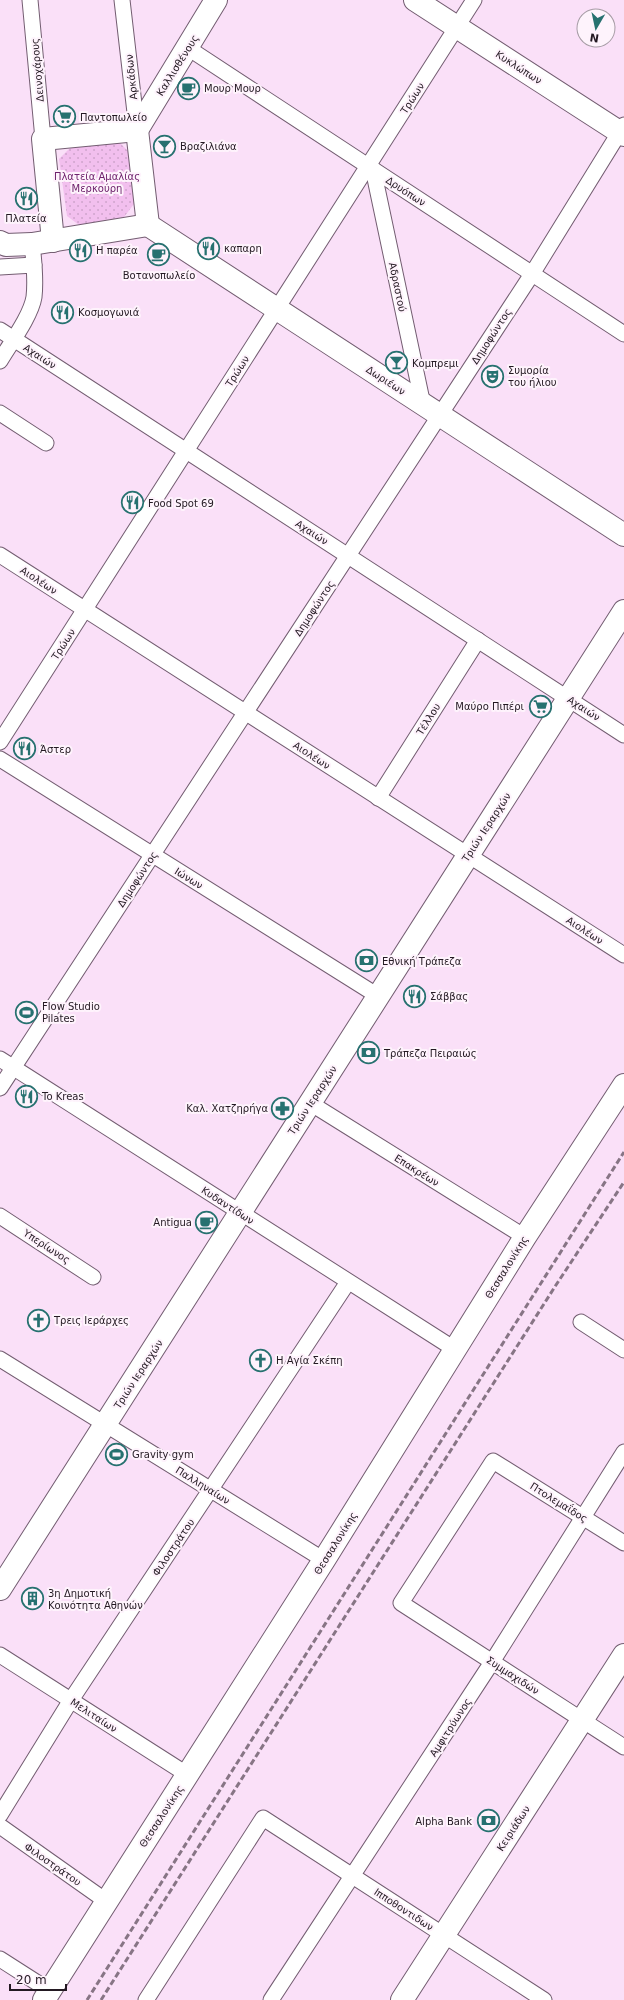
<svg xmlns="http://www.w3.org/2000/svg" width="624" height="2000" font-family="'DejaVu Sans',sans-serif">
<defs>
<pattern id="park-dots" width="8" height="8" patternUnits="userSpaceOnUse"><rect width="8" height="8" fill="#f2bfee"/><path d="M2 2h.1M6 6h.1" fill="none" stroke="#cfa4cc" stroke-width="1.8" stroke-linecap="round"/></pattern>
</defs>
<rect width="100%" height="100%" fill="#fae0f8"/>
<!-- park -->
<path fill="url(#park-dots)" d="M118 141 131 154 134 204 124 217 79 225 67 216 59 159 72 146Z"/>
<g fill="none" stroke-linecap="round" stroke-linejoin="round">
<defs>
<g id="street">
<path d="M30 0 43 139"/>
<path d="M122 0 137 130"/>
<path d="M188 48 624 334"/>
<path d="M373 169 423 405"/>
<path d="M0 267 34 265"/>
<path d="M0 330 624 735"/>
<path d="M0 361C10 344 31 316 34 297 36 280 34 261 32 244"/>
<path d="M0 413 46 443"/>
<path d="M0 555 624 955"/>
<path d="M0 742 474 0"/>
<path d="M0 759 378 996"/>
<path d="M378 798 478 640"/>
<path d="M0 1059 456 1350"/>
<path d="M0 1088 532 274 624 125"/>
<path d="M310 1103 525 1237"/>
<path d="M0 1216 93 1277"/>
<path d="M581 1322 624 1350"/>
<path d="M0 1359 324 1560"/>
<path d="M624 1543 493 1461 401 1603 624 1747"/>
<path d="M0 1655 188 1775"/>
<path d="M0 1815 71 1700 348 1282"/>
<path d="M0 1826 106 1901"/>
<path d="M0 1959 50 1991"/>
<path d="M146 2000 263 1818 544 2000"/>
<path d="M271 2000 492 1662 624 1452"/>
</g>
<g id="secondary">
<path d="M415 0 624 135"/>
<path d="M137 130 216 0"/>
<path d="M137 130 148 225"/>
<path d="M148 225 624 535"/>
<path d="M53 241 43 139 137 130"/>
<path d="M0 242 6 245 32 244 148 225"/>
<path d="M0 1589 624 611"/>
<path d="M44 2000 324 1560 525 1237 624 1085"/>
<path d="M402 2000 624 1655"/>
</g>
</defs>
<!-- street casing -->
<use href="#street" stroke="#735d71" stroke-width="17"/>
<!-- secondary casing -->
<use href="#secondary" stroke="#735d71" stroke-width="24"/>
<!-- street -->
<use href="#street" stroke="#fff" stroke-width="15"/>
<!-- secondary -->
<use href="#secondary" stroke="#fff" stroke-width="22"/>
<!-- rail -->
<g stroke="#877585" stroke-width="3" stroke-dasharray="6 3" stroke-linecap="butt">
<path d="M87 2000 624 1152"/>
<path d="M101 2000 556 1285 624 1182"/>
</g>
</g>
<!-- icons -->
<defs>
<symbol id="cafe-ring" viewBox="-11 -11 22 22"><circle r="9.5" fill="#fef3fc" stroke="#277170" stroke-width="1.5"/><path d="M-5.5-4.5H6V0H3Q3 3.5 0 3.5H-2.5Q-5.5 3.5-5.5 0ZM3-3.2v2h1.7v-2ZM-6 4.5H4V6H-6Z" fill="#277170"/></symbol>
<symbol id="supermarket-ring" viewBox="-11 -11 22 22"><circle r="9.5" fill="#fef3fc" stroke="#277170" stroke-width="1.5"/><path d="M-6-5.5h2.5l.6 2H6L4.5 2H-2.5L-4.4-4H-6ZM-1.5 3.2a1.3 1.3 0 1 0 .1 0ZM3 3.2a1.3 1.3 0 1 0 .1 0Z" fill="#277170"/></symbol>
<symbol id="bar-ring" viewBox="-11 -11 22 22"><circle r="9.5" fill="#fef3fc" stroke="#277170" stroke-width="1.5"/><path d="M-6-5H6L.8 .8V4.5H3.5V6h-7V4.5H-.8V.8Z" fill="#277170"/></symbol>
<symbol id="restaurant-ring" viewBox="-11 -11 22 22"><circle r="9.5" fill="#fef3fc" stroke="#277170" stroke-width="1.5"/><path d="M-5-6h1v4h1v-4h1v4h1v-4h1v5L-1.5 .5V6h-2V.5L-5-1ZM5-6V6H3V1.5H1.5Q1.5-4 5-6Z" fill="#277170"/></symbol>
<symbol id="theatre-ring" viewBox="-11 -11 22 22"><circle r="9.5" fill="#fef3fc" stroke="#277170" stroke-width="1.5"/><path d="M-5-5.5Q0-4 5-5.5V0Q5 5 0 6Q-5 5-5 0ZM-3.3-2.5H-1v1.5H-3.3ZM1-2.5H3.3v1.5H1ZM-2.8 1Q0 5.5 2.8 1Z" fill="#277170"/></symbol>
<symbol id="bank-ring" viewBox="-11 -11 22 22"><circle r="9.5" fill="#fef3fc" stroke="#277170" stroke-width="1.5"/><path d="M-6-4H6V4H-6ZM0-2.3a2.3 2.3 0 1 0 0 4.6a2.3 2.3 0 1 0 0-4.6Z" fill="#277170"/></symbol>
<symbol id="stadium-ring" viewBox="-11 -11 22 22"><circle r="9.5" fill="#fef3fc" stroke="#277170" stroke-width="1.5"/><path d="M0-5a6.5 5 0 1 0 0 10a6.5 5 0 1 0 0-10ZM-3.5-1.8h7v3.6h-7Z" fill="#277170"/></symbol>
<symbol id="pharmacy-ring" viewBox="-11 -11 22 22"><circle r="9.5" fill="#fef3fc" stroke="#277170" stroke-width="1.5"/><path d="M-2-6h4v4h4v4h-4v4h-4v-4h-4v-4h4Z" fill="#277170"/></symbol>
<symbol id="church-ring" viewBox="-11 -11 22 22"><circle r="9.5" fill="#fef3fc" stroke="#277170" stroke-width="1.5"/><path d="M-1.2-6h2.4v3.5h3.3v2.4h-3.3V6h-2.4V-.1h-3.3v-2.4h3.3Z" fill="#277170"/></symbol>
<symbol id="building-ring" viewBox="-11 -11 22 22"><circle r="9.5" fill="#fef3fc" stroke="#277170" stroke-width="1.5"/><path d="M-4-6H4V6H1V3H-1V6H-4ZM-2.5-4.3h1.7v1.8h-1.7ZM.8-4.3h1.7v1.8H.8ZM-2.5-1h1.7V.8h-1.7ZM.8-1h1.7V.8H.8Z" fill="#277170"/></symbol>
</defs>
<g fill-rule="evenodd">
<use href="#cafe-ring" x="176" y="76" width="25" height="25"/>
<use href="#supermarket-ring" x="52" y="104" width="25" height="25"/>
<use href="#bar-ring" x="152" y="134" width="25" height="25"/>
<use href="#restaurant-ring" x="14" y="186" width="25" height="25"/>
<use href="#restaurant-ring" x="196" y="236" width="25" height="25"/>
<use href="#restaurant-ring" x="68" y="238" width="25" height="25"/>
<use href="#cafe-ring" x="146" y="242" width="25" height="25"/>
<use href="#restaurant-ring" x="50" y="300" width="25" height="25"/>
<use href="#bar-ring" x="384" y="350" width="25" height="25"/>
<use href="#theatre-ring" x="480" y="364" width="25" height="25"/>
<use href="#restaurant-ring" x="120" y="490" width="25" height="25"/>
<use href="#supermarket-ring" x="528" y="694" width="25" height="25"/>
<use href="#restaurant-ring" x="12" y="736" width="25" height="25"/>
<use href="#bank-ring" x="354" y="948" width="25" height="25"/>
<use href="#restaurant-ring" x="402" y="984" width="25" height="25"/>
<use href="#stadium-ring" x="14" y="1000" width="25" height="25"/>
<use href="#bank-ring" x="356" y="1040" width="25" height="25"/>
<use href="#restaurant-ring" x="14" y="1084" width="25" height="25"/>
<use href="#pharmacy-ring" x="270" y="1096" width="25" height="25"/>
<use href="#cafe-ring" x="194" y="1210" width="25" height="25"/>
<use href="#church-ring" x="26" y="1308" width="25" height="25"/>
<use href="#church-ring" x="248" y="1348" width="25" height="25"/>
<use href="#stadium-ring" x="104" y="1442" width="25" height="25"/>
<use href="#building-ring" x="20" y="1586" width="25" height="25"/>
<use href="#bank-ring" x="476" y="1808" width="25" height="25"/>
</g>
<g text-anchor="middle" stroke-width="4" stroke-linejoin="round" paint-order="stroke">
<!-- street labels -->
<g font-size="10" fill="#231922" stroke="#fef3fc">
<text transform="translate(177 65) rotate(-58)" y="4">Καλλισθένους</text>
<text transform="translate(519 67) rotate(33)" y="4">Κυκλώπων</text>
<text transform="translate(37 70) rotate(-95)" y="4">Δεινοχάρους</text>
<text transform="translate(131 77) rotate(-96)" y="4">Αρκάδων</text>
<text transform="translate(412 98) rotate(-57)" y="4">Τρώων</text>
<text transform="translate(406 191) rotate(33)" y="4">Δρυόπων</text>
<text transform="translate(398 287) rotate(78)" y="4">Αδραστού</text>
<text transform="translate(491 336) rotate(-57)" y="4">Δημοφώντος</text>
<text transform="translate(40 356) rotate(33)" y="4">Αχαιών</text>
<text transform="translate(237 371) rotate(-57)" y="4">Τρώων</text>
<text transform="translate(386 380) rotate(33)" y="4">Δωριέων</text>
<text transform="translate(312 532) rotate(33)" y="4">Αχαιών</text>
<text transform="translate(39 580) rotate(33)" y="4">Αιολέων</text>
<text transform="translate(314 608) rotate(-57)" y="4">Δημοφώντος</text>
<text transform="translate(63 644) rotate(-57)" y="4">Τρώων</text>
<text transform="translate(584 708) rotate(33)" y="4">Αχαιών</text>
<text transform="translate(428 719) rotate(-58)" y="4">Τέλλου</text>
<text transform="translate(312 755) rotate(33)" y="4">Αιολέων</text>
<text transform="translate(486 827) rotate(-57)" y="4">Τριών Ιεραρχών</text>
<text transform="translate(189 878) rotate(32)" y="4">Ιώνων</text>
<text transform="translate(137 879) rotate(-57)" y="4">Δημοφώντος</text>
<text transform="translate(585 930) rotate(33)" y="4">Αιολέων</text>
<text transform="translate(312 1100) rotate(-57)" y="4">Τριών Ιεραρχών</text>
<text transform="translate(417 1170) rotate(32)" y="4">Επακρέων</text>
<text transform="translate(228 1205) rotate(33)" y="4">Κυδαντίδων</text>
<text transform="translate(47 1246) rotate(33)" y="4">Υπερίωνος</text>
<text transform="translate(506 1267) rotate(-58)" y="4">Θεσσαλονίκης</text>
<text transform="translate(138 1374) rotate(-57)" y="4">Τριών Ιεραρχών</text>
<text transform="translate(203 1485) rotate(32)" y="4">Παλληναίων</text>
<text transform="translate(559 1502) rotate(32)" y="4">Πτολεμαΐδος</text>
<text transform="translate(335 1543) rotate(-58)" y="4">Θεσσαλονίκης</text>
<text transform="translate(173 1547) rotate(-56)" y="4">Φιλοστράτου</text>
<text transform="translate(513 1675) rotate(33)" y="4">Συμμαχιδών</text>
<text transform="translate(94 1715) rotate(33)" y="4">Μελιταίων</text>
<text transform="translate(450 1727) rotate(-57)" y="4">Αμφιτρύωνος</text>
<text transform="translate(161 1816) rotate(-57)" y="4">Θεσσαλονίκης</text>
<text transform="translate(513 1828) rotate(-57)" y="4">Κειριάδων</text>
<text transform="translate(53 1864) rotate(35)" y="4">Φιλοστράτου</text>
<text transform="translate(404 1909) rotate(33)" y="4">Ιπποθοντιδων</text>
</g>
<!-- poi labels -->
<g font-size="10" fill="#231922" stroke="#fef3fc" text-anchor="start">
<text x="204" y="92">Μουρ Μουρ</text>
<text x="80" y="121">Παντοπωλείο</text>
<text x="180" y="150">Βραζιλιάνα</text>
<text x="26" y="222" text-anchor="middle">Πλατεία</text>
<text x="224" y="252">καπαρη</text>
<text x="96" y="254">Η παρέα</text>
<text x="159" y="279" text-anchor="middle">Βοτανοπωλείο</text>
<text x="78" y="316">Κοσμογωνιά</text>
<text x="412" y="367">Κομπρεμι</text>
<text x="508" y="374">Συμορία<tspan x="508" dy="12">του ήλιου</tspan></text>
<text x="148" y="507">Food Spot 69</text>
<text x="524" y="710" text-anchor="end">Μαύρο Πιπέρι</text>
<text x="40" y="753">Άστερ</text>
<text x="382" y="965">Εθνική Τράπεζα</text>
<text x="430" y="1000">Σάββας</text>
<text x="42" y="1010">Flow Studio<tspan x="42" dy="12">Pilates</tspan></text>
<text x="384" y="1057">Τράπεζα Πειραιώς</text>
<text x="42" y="1100">To Kreas</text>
<text x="268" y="1112" text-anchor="end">Καλ. Χατζηρήγα</text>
<text x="192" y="1226" text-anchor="end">Antigua</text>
<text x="54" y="1324">Τρεις Ιεράρχες</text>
<text x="276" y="1364">Η Αγία Σκέπη</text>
<text x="132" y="1458">Gravity gym</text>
<text x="48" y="1597">3η Δημοτική<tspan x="48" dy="12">Κοινότητα Αθηνών</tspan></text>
<text x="472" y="1825" text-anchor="end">Alpha Bank</text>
</g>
<!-- park labels -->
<g font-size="10" fill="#6f236d" stroke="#fef3fc">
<text x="97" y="180">Πλατεία Αμαλίας<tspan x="97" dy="12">Μερκούρη</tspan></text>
</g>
</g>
<!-- north arrow -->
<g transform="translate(596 28) rotate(189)"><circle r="19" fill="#fef3fc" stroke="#a69ca5"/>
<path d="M0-3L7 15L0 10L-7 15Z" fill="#277170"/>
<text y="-6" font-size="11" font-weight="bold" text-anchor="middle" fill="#231922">N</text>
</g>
<!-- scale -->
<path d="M10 1984v6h56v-6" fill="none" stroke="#231922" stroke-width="2"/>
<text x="16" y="1984" font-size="12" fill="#231922" stroke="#fef3fc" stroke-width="3" paint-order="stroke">20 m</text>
</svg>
